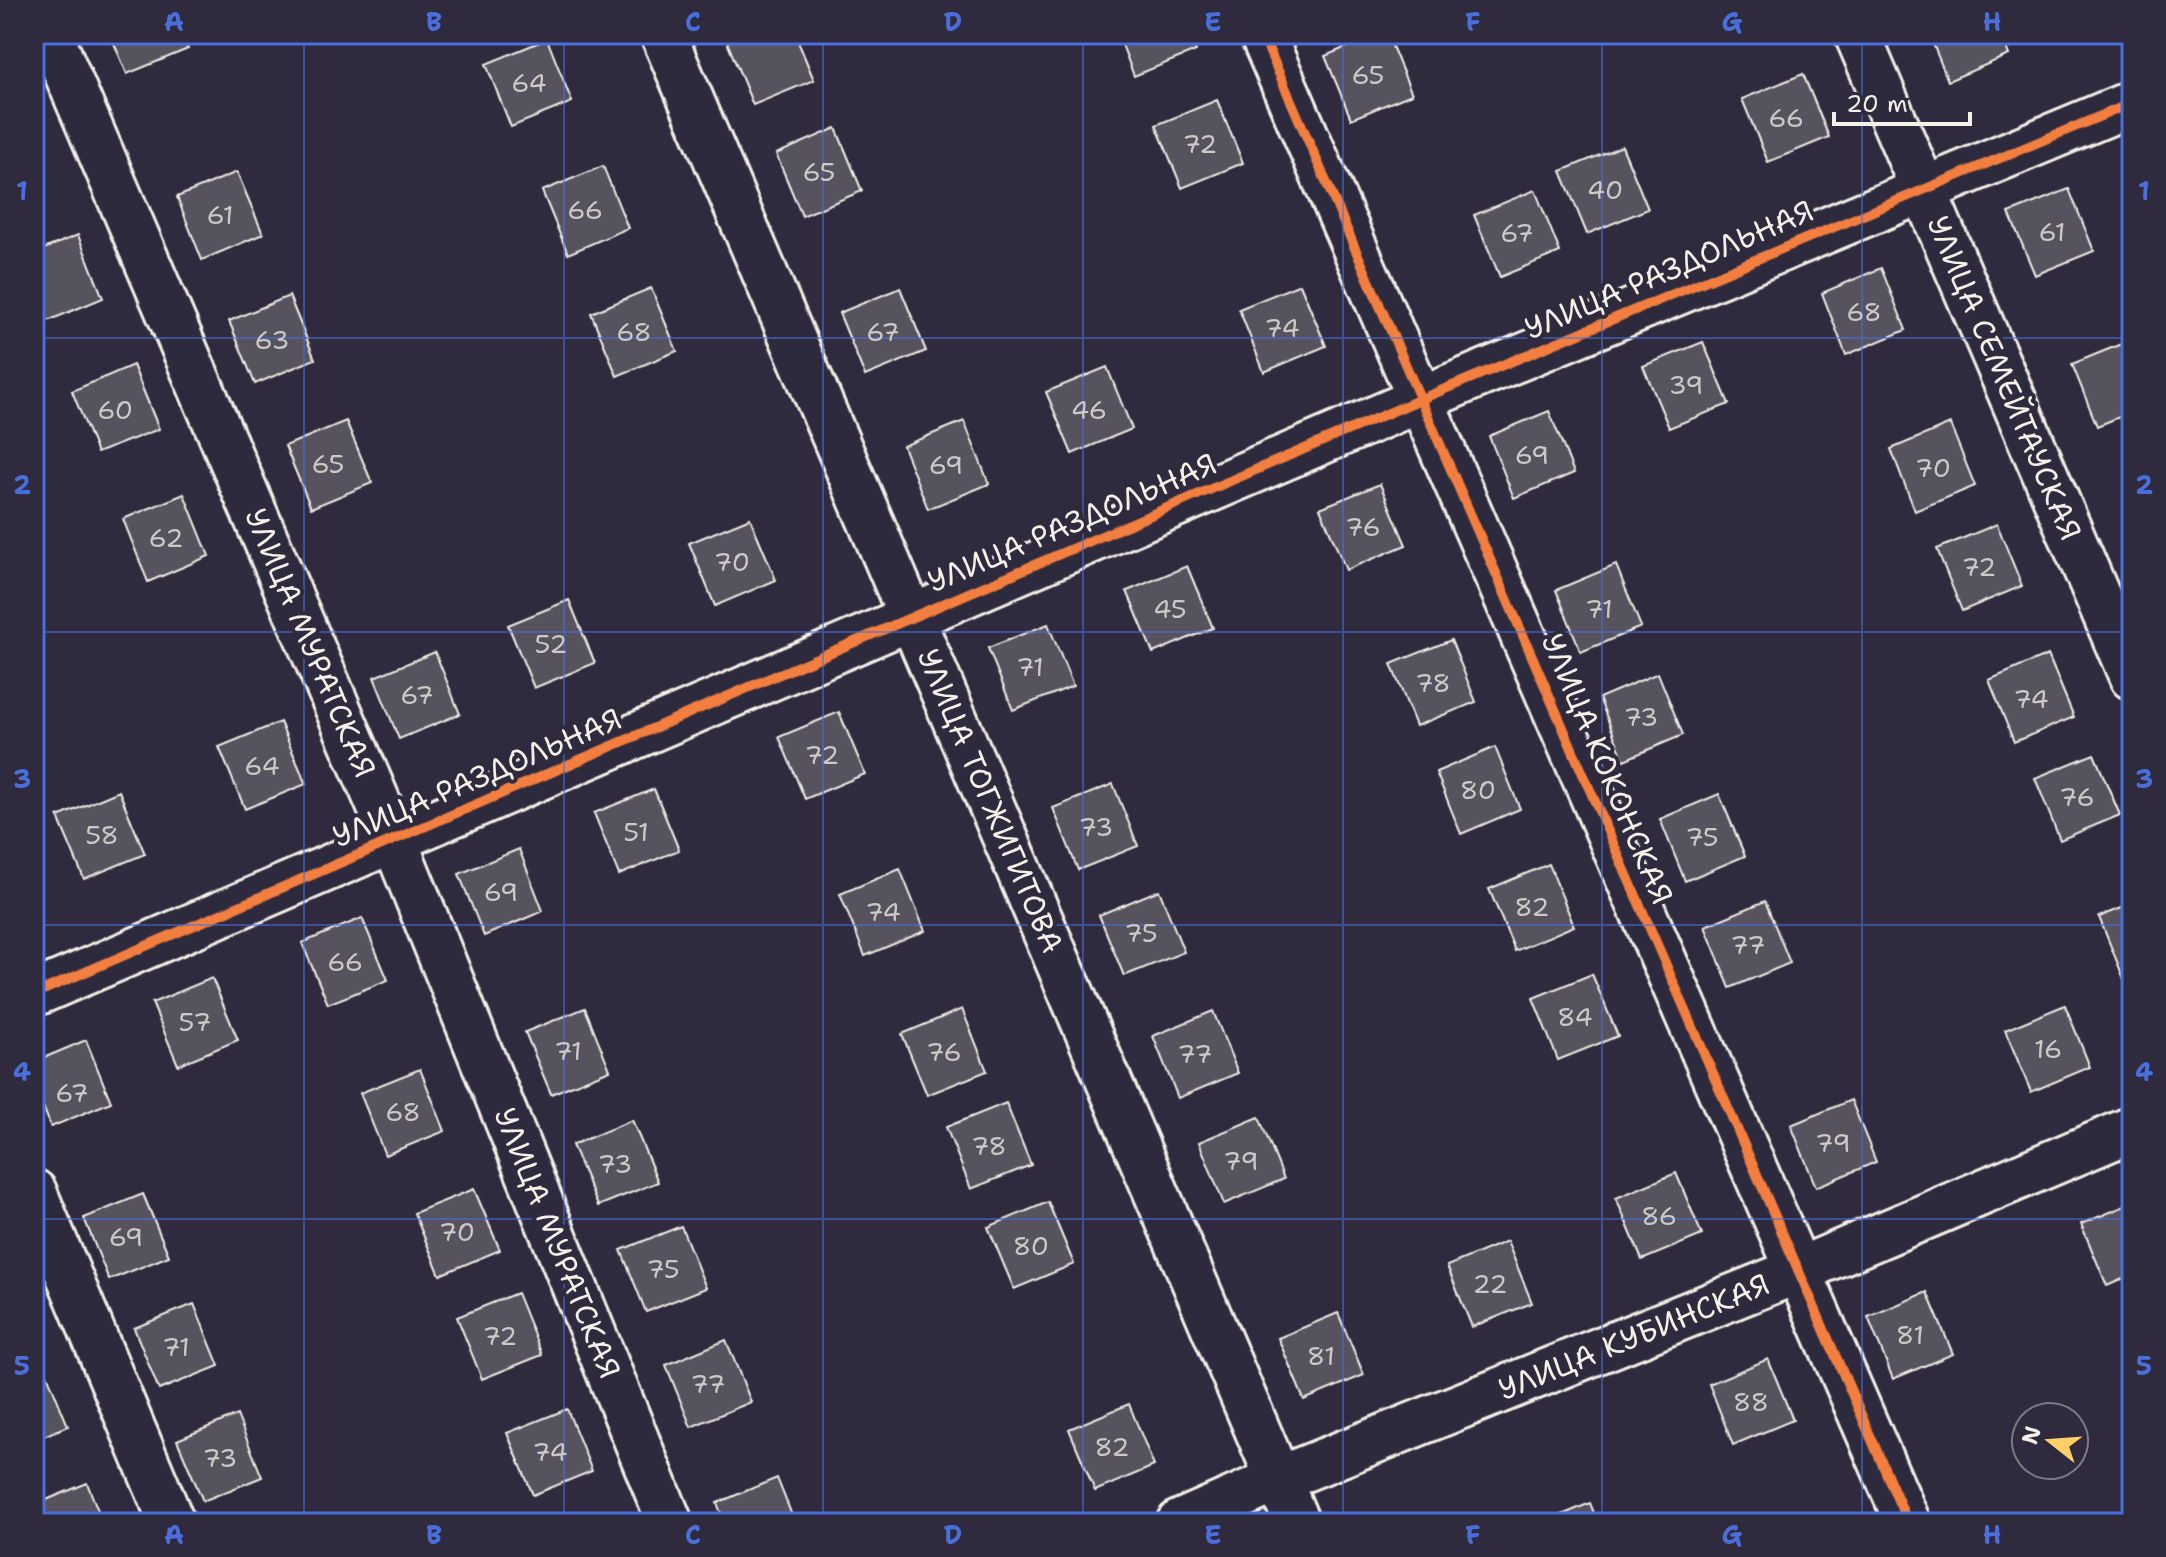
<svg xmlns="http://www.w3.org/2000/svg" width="2166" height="1557" font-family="'Shantell Sans',sans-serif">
<rect width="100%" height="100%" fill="#2f2a3d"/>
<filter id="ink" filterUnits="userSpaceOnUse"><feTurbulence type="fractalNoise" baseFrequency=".0125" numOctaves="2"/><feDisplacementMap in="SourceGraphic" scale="16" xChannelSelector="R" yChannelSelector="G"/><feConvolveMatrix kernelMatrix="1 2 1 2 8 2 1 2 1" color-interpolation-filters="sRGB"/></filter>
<g filter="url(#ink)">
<!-- building -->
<g fill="#56525f" stroke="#f4f1e8" stroke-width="2">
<path d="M110 34H181L188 49 127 74Z"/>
<path d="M748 34H795L814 80 753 105 727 42Z"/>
<path d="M1118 34H1189L1196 51 1134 76Z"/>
<path d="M1378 34H1387L1412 94 1351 119 1325 56Z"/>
<path d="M1929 34H2001L2009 55 1948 81Z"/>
<path d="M547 39 572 102 511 127 486 64Z"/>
<path d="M1803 74 1829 137 1768 162 1742 99Z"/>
<path d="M1217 100 1243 163 1182 188 1156 125Z"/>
<path d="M836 128 862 191 802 216 776 154Z"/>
<path d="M1622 146 1648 209 1587 234 1561 171Z"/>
<path d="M603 166 628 228 568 254 542 191Z"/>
<path d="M237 172 263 234 202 260 177 197Z"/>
<path d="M2069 189 2094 251 2035 275 2009 213Z"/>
<path d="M1535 190 1560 252 1500 277 1474 215Z"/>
<path d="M78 235 103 298 43 323 34 302V253Z"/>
<path d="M1881 268 1906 330 1846 355 1822 293Z"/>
<path d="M1300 284 1326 346 1264 372 1239 309Z"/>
<path d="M651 288 677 351 617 376 591 313Z"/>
<path d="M900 288 926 351 865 376 839 313Z"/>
<path d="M289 296 315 359 255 384 229 321Z"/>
<path d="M2131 340 2132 412 2097 426 2072 364Z"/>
<path d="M1703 342 1729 404 1669 428 1643 366Z"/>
<path d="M133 365 159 429 97 453 72 391Z"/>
<path d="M1107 367 1132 429 1072 454 1046 392Z"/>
<path d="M1549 411 1574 473 1514 498 1489 436Z"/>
<path d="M346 421 372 483 311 508 285 446Z"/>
<path d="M964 421 989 484 928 509 903 446Z"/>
<path d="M1950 424 1975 486 1915 511 1891 449Z"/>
<path d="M1380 484 1406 545 1346 570 1320 508Z"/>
<path d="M184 494 209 556 148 582 123 519Z"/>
<path d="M750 518 776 580 715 606 689 543Z"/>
<path d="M1997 524 2022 586 1962 611 1937 549Z"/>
<path d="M1616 565 1641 627 1581 652 1556 590Z"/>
<path d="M1187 566 1213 628 1153 653 1127 591Z"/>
<path d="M569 600 595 663 534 688 508 625Z"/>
<path d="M1048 624 1073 686 1013 710 988 648Z"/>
<path d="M1451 640 1476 702 1416 726 1391 664Z"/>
<path d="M435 652 460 714 399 739 374 677Z"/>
<path d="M2048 655 2074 717 2014 742 1989 680Z"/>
<path d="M1658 673 1683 735 1624 760 1599 698Z"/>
<path d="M839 712 865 774 805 799 779 737Z"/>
<path d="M280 722 306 784 245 809 219 747Z"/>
<path d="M1495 747 1520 809 1461 834 1436 772Z"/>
<path d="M2094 754 2120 815 2060 840 2035 778Z"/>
<path d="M1113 784 1138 846 1078 870 1053 808Z"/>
<path d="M654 789 679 850 619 875 594 813Z"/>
<path d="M119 791 145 854 84 879 58 817Z"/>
<path d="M1719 794 1745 856 1685 881 1660 819Z"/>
<path d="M519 849 543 911 484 936 459 874Z"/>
<path d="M1549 864 1574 926 1515 951 1489 889Z"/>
<path d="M900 869 925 931 865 956 840 894Z"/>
<path d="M1159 890 1184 952 1124 976 1099 915Z"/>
<path d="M1765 901 1790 963 1730 988 1705 926Z"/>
<path d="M2132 904V976L2124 979 2099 917Z"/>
<path d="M362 918 388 980 328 1004 302 943Z"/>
<path d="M1592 974 1618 1036 1558 1060 1533 998Z"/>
<path d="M212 978 238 1040 178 1065 152 1003Z"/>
<path d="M2065 1005 2090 1067 2031 1092 2005 1030Z"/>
<path d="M585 1008 610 1070 551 1094 525 1032Z"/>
<path d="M962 1009 987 1071 927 1095 902 1034Z"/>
<path d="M1213 1011 1238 1073 1178 1098 1153 1036Z"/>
<path d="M86 1040 111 1102 51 1127 34 1083V1062Z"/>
<path d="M420 1069 445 1131 385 1155 360 1093Z"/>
<path d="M1851 1100 1876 1162 1816 1187 1791 1125Z"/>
<path d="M1006 1103 1031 1165 971 1189 946 1127Z"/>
<path d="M1259 1117 1284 1179 1224 1204 1199 1142Z"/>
<path d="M632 1120 658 1182 598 1206 572 1145Z"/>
<path d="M1676 1173 1702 1235 1642 1260 1616 1198Z"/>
<path d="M474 1189 500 1250 440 1275 414 1213Z"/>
<path d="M143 1194 169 1256 109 1280 84 1218Z"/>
<path d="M1048 1202 1074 1264 1014 1289 988 1227Z"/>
<path d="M2132 1203V1275L2107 1286 2081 1224Z"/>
<path d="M681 1226 706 1288 646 1312 621 1250Z"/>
<path d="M1507 1241 1532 1303 1472 1327 1447 1266Z"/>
<path d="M1927 1292 1953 1354 1893 1379 1868 1317Z"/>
<path d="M517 1293 542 1355 482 1379 457 1317Z"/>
<path d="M194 1304 219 1366 159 1390 134 1328Z"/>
<path d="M1338 1313 1364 1375 1304 1400 1278 1338Z"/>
<path d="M726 1340 751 1402 691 1427 666 1365Z"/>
<path d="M1768 1359 1793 1420 1733 1445 1709 1384Z"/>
<path d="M43 1364 68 1426 34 1440V1368Z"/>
<path d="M1129 1404 1154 1466 1095 1491 1069 1429Z"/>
<path d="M567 1409 592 1471 533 1495 507 1433Z"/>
<path d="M237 1415 262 1477 203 1501 177 1440Z"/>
<path d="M777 1478 795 1523H725L717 1503Z"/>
<path d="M87 1483 103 1523H34V1505Z"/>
<path d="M1590 1503 1598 1523H1543Z"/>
</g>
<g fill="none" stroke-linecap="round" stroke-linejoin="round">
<defs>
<g id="minor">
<path d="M50 34 394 840 670 1523"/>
<path d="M663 34 1297 1523"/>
<path d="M1262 34 1908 1523"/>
<path d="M1857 34 2132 677"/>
<path d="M34 994 1421 399 2132 103"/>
<path d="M34 1192 172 1523"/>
<path d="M1179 1523 1279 1479 1797 1271 2132 1129"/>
</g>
</defs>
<!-- minor casing -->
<use href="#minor" stroke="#f4f1e8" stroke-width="50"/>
<!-- minor -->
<use href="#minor" stroke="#2f2a3d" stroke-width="44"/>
<defs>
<g id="cycleway">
<path d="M1262 34 1908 1523"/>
<path d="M34 994 1421 399 2132 103"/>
</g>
</defs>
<!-- cycleway casing -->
<use href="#cycleway" stroke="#2f2a3d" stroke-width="15"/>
<!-- cycleway -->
<use href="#cycleway" stroke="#f27e40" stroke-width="10"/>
</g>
</g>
<!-- grid -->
<path fill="none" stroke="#486fdb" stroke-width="2" stroke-opacity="0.55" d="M304 34V1523M564 34V1523M823 34V1523M1083 34V1523M1343 34V1523M1602 34V1523M1862 34V1523M34 338H2132M34 632H2132M34 925H2132M34 1219H2132"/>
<g text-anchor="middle" stroke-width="8" stroke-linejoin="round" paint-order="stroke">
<!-- number labels -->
<g font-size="26" fill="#ccc9c6">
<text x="1368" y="84">65</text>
<text x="529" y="92">64</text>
<text x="1786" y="127">66</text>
<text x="1200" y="153">72</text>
<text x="819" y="181">65</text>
<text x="1605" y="199">40</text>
<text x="585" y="219">66</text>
<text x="220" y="224">61</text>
<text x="2052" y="241">61</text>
<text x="1517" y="242">67</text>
<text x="1864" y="321">68</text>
<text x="1282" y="337">74</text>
<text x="634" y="341">68</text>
<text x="883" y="341">67</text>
<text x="272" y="349">63</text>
<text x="1686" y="394">39</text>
<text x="115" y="419">60</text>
<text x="1089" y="419">46</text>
<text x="1532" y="464">69</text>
<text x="328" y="473">65</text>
<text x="946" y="474">69</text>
<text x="1933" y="477">70</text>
<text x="1363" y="536">76</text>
<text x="166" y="547">62</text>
<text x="732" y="571">70</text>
<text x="1979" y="576">72</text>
<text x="1170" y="618">45</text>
<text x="1599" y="618">71</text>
<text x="551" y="653">52</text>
<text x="1030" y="676">71</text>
<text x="1433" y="692">78</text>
<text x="417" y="704">67</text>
<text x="2031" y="708">74</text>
<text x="1641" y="726">73</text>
<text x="822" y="764">72</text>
<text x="262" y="775">64</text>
<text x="1478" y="799">80</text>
<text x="2077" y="806">76</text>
<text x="1096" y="836">73</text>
<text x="636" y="841">51</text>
<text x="102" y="844">58</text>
<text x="1702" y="846">75</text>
<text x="501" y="901">69</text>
<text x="1532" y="916">82</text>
<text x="883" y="921">74</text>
<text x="1141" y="942">75</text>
<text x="1748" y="954">77</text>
<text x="345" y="971">66</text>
<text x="1575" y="1026">84</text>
<text x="195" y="1031">57</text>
<text x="2048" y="1058">16</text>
<text x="568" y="1060">71</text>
<text x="944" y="1061">76</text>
<text x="1195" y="1063">77</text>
<text x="72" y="1102">67</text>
<text x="403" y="1121">68</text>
<text x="1833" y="1152">79</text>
<text x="989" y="1155">78</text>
<text x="1241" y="1170">79</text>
<text x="615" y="1173">73</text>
<text x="1659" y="1225">86</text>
<text x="457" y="1241">70</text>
<text x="126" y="1246">69</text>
<text x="1031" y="1255">80</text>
<text x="663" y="1278">75</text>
<text x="1490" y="1293">22</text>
<text x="1910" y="1344">81</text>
<text x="500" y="1345">72</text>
<text x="176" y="1356">71</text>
<text x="1321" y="1365">81</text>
<text x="708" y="1393">77</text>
<text x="1751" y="1411">88</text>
<text x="1112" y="1456">82</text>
<text x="550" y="1461">74</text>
<text x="220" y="1467">73</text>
</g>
<!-- street labels -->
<g font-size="30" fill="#f4f1e8" stroke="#2f2a3d">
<text transform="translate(1669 270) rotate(-23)" y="10">УЛИЦА РАЗДОЛЬНАЯ</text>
<text transform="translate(2004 378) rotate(67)" y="10">УЛИЦА СЕМЕЙТАУСКАЯ</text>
<text transform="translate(1072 523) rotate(-23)" y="10">УЛИЦА РАЗДОЛЬНАЯ</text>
<text transform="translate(310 643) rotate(67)" y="10">УЛИЦА МУРАТСКАЯ</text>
<text transform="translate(1607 769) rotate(67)" y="10">УЛИЦА КОКОНСКАЯ</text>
<text transform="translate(477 778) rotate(-23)" y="10">УЛИЦА РАЗДОЛЬНАЯ</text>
<text transform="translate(990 801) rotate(67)" y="10">УЛИЦА ТОГЖИГИТОВА</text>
<text transform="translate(557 1243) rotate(68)" y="10">УЛИЦА МУРАТСКАЯ</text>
<text transform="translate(1634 1337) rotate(-22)" y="10">УЛИЦА КУБИНСКАЯ</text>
</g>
</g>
<!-- margin -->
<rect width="2166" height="1557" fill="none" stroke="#2f2a3d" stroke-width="88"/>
<!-- north arrow -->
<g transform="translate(2050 1441) rotate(287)"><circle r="38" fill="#2f2a3d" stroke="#7e7a81" stroke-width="2"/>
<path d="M0-6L14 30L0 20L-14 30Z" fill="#ffd166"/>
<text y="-12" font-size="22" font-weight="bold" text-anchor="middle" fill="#f4f1e8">N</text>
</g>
<!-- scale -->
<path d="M1834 112v12h136v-12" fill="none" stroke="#f4f1e8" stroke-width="4"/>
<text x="1846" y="112" font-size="24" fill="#f4f1e8" stroke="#2f2a3d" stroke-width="6" paint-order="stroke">20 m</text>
<rect x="44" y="44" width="2078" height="1469" fill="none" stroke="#486fdb" stroke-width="3"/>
<g font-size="26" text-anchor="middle" font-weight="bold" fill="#486fdb">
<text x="174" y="31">A</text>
<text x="434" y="31">B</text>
<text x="693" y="31">C</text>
<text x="953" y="31">D</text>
<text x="1213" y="31">E</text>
<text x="1473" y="31">F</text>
<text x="1732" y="31">G</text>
<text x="1992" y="31">H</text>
<text x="22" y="200">1</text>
<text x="2144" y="200">1</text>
<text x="22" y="494">2</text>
<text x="2144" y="494">2</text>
<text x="22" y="788">3</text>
<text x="2144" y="788">3</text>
<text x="22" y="1081">4</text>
<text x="2144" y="1081">4</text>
<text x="22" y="1375">5</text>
<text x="2144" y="1375">5</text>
<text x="174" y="1544">A</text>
<text x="434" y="1544">B</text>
<text x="693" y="1544">C</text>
<text x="953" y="1544">D</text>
<text x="1213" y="1544">E</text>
<text x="1473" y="1544">F</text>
<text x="1732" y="1544">G</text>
<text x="1992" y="1544">H</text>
</g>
</svg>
